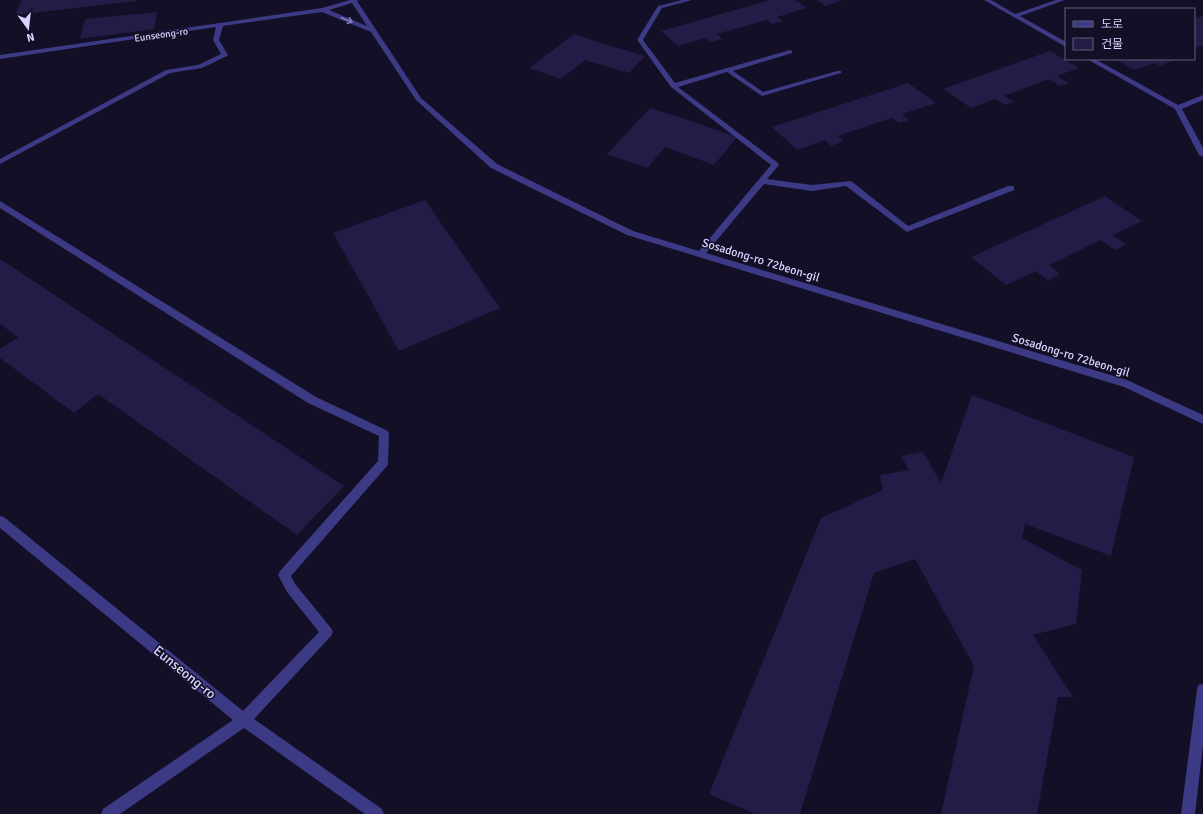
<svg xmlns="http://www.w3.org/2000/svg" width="1203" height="814" font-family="Signika,'Noto Sans KR',sans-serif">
<rect width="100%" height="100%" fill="#130f26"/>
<!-- building -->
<g fill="#241b47">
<path d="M22 0H136V1L15 15Z"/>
<path d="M770 0H795L807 8 777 17 783 21 772 24 767 20 717 34 723 39 711 42 705 38 678 46 661 31Z"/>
<path d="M817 0H843L825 6Z"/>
<path d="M157 12 154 29 80 39 85 19Z"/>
<path d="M1203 16V45L1194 49V19Z"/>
<path d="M574 34 604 44 645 56 629 73 585 60 561 79 529 68Z"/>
<path d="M1050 51 1079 68 1057 76 1069 83 1060 86 1049 79 1004 96 1014 102 1005 105 995 99 971 108 943 89Z"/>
<path d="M1115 59H1168L1172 61 1160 66 1155 63 1134 70Z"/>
<path d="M908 83 936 103 902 114 909 120 899 123 892 118 838 136 844 141 831 146 825 140 797 150 772 127Z"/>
<path d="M650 108 688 120 737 137 714 165 665 147 647 168 607 154Z"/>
<path d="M1105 196 1142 221 1113 235 1126 244 1115 250 1101 240 1049 265 1060 274 1048 281 1036 271 1006 285 971 257Z"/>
<path d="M425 200 500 308 399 351 333 233Z"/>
<path d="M0 259 344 486 297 535 98 394 74 413 0 358V349L18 337 0 324Z"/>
<path d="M972 395 1134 457 1111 556 1025 524 1022 538 1082 570 1076 624 1033 635 1073 697H1058L1037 814H941L974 666 915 559 874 573 800 814H755L709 794 821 518 883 490 880 475 909 470 901 456 923 452 941 483Z"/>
</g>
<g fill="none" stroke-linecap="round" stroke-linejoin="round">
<!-- minor -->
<g fill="#3d3a85" fill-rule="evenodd">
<path d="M350 0H359L357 1 421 98 497 164 633 231 699 251 771 165 671 87 638 41 637 40 658 6 682 0H692L662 8 643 40 675 83 790 50 792 51V53L733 71 763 92 837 71H841V73L762 96 727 72 678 87 778 163 779 165 767 179 812 185 851 181 908 226 1008 186H1014V190L907 232 846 186 812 191 764 184 706 253 1127 380 1203 415V424L1124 387 627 235 491 168 416 100 371 32 322 12 223 26 219 40 228 55 227 56 202 68 170 73 0 164V159L166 70 198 65 221 54 213 40 216 27 0 59V55L322 8ZM352 3 367 26 329 10Z"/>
<path d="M984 0H991L1015 14 1056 0H1065L1020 16 1066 42V47Z"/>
<path d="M1087 59H1095L1178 105 1203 95V100L1182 109 1203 148V157L1199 155 1175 109Z"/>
<path d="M0 201 316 397 388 431 389 434 388 463 387 466 291 576 295 584 331 628 333 632 331 636 254 719 382 809 384 814H365L244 728 120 814H101L103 809 233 720 0 528V516L4 517 243 711 319 632 287 592 278 575 280 571 378 461 379 436 308 403 0 208Z"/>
<path d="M1203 684V745L1195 814H1181L1197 690 1198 685Z"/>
</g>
</g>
<!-- one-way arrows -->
<defs><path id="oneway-shaft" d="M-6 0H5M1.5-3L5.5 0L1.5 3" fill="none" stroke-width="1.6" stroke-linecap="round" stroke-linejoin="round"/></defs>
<use stroke="#837fbc" href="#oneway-shaft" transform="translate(347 20) rotate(22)"/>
<g text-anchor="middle" stroke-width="3" stroke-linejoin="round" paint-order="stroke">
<!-- far-street labels -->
<g font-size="10" fill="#d9d4ff" stroke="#130f26">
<text transform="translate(161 34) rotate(-8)" y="4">Eunseong-ro</text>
</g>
<!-- street labels -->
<g font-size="12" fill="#d9d4ff" stroke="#130f26">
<text transform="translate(761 260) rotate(17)" y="4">Sosadong-ro 72beon-gil</text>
<text transform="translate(1071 355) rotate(17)" y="4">Sosadong-ro 72beon-gil</text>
</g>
<!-- near-street labels -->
<g font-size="14" fill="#d9d4ff" stroke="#130f26">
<text transform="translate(185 672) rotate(39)" y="5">Eunseong-ro</text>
</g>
</g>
<!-- legend -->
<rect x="1065" y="8" width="130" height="52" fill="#130f26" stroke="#625e7d"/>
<rect x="1073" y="21" width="20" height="6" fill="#3d3a85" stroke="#625e7d"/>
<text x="1101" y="28" font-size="12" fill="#d9d4ff">도로</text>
<rect x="1073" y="38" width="20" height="12" fill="#241b47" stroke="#625e7d"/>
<text x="1101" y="48" font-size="12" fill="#d9d4ff">건물</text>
<!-- north arrow -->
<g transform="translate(28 28) rotate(165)" stroke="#130f26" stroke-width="3" paint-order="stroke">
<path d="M0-3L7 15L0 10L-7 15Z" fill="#d9d4ff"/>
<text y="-6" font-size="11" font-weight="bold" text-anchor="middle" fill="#d9d4ff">N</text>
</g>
</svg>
